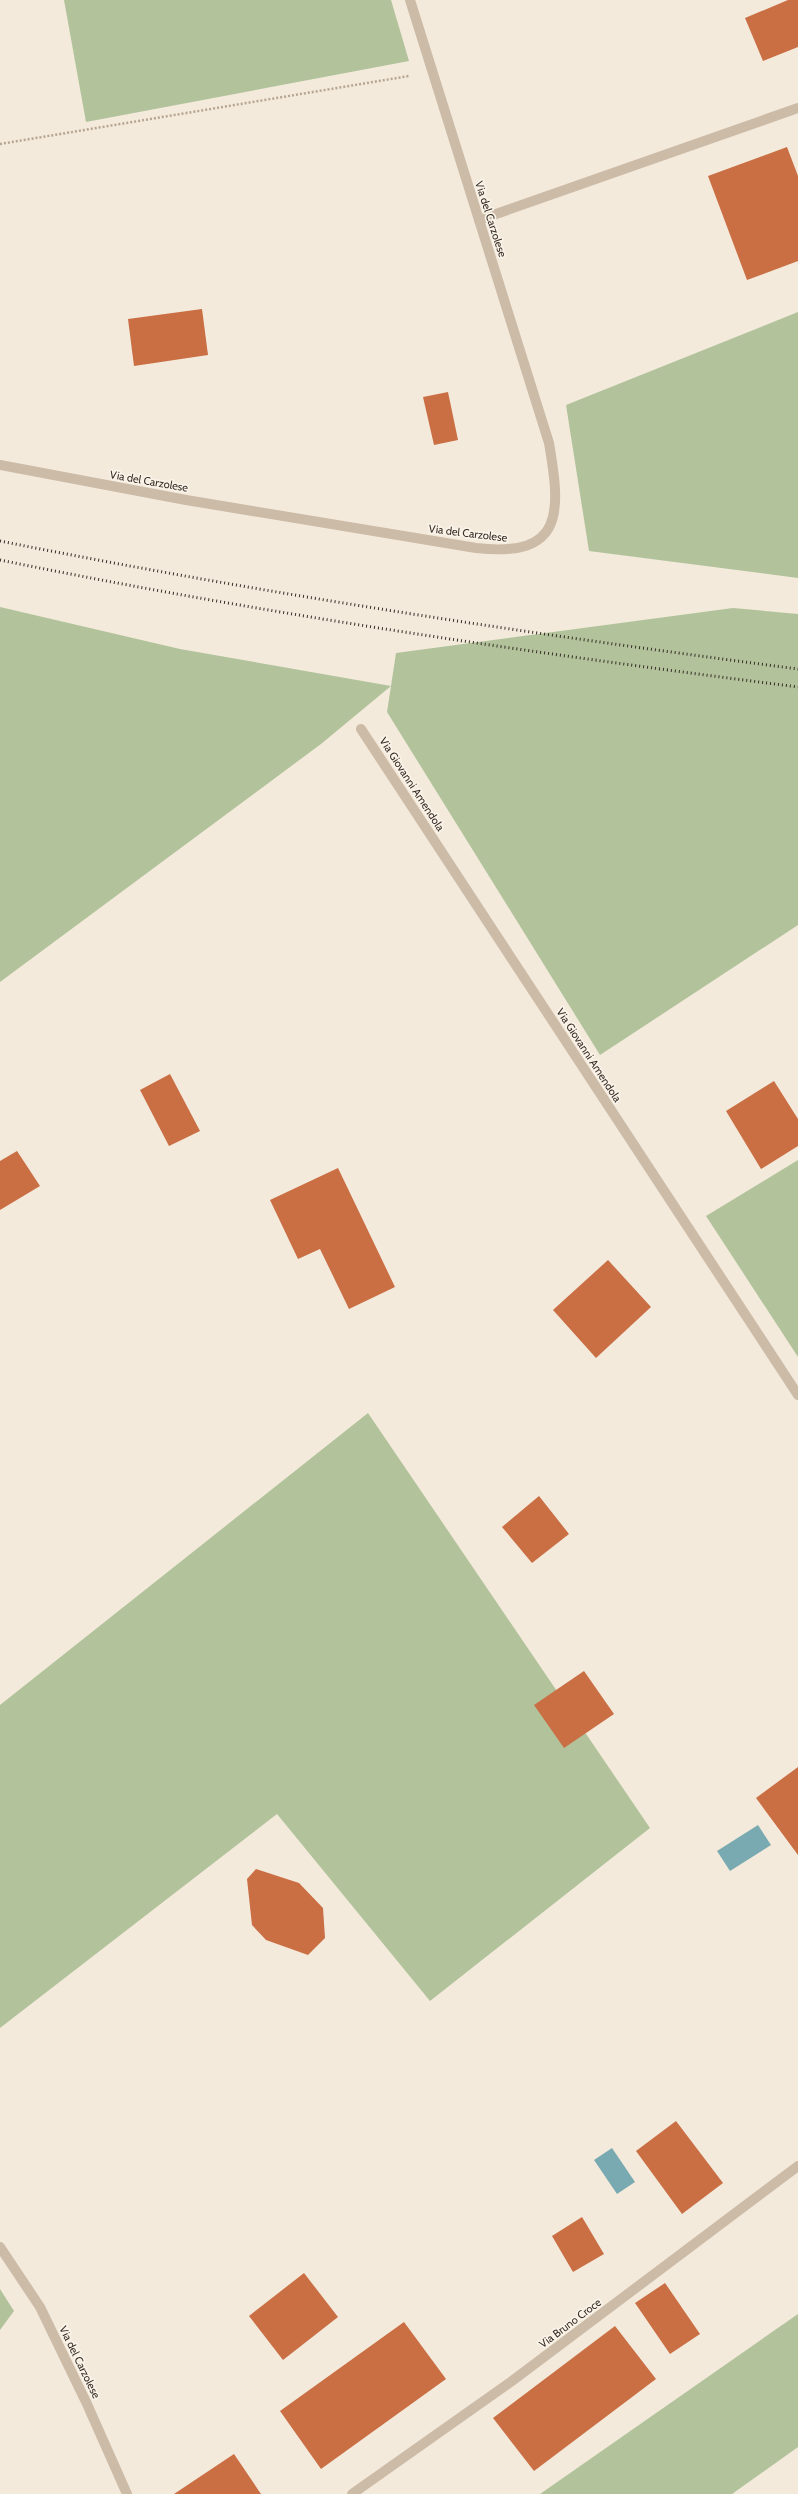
<svg xmlns="http://www.w3.org/2000/svg" width="798" height="2494" font-family="Cabin,sans-serif">
<rect width="100%" height="100%" fill="#f3eadc"/>
<!-- green -->
<g fill="#b2c39b">
<path d="M64 0H391L409 61 86 122Z"/>
<path d="M798 312V578L589 551 566 405Z"/>
<path d="M0 607 180 649 391 686 396 653 733 608 798 614V925L600 1055 387 712 391 686 321 744 0 982Z"/>
<path d="M798 1160V1357L706 1216Z"/>
<path d="M368 1413 650 1828 430 2001 277 1814 0 2028V1705Z"/>
<path d="M0 2289 14 2311 0 2330Z"/>
<path d="M798 2314V2447L732 2494H540Z"/>
</g>
<!-- water -->
<g fill="#7aaab1">
<path d="M758 1825 771 1845 730 1871 717 1851Z"/>
<path d="M612 2148 635 2182 617 2194 594 2160Z"/>
</g>
<!-- building -->
<g fill="#ca6e43">
<path d="M788 0H798V47L763 61 745 18Z"/>
<path d="M787 147 798 176V261L747 280 708 176Z"/>
<path d="M202 309 208 355 134 366 128 319Z"/>
<path d="M448 392 458 440 434 445 423 397Z"/>
<path d="M170 1074 200 1131 169 1146 140 1090Z"/>
<path d="M774 1081 798 1119V1146L761 1169 726 1111Z"/>
<path d="M17 1151 40 1186 0 1210V1161Z"/>
<path d="M338 1168 395 1287 349 1309 320 1249 298 1259 270 1200Z"/>
<path d="M608 1260 651 1307 596 1358 553 1310Z"/>
<path d="M539 1496 569 1534 532 1563 502 1527Z"/>
<path d="M584 1671 614 1714 564 1748 534 1705Z"/>
<path d="M798 1767V1855L756 1798Z"/>
<path d="M256 1869 299 1883 323 1908 325 1938 308 1955 266 1940 252 1925 247 1879Z"/>
<path d="M676 2121 723 2183 682 2214 636 2151Z"/>
<path d="M582 2217 604 2254 573 2272 552 2236Z"/>
<path d="M304 2273 338 2317 283 2360 249 2316Z"/>
<path d="M665 2283 700 2334 670 2354 635 2303Z"/>
<path d="M404 2322 446 2379 321 2469 280 2411Z"/>
<path d="M615 2326 656 2379 534 2471 493 2418Z"/>
<path d="M234 2454 261 2494H174Z"/>
</g>
<g fill="none" stroke-linecap="round" stroke-linejoin="round">
<!-- path -->
<path stroke="#b7a591" stroke-width="2.5" stroke-dasharray="2 2" stroke-linecap="butt" d="M0 144 409 76"/>
<!-- minor -->
<g stroke="#ccbba7" stroke-width="10">
<path d="M479 220 798 108"/>
<path d="M0 465 186 500 476 548C564 558 561 513 549 443L410 0"/>
<path d="M361 729 798 1395"/>
<path d="M0 2247 40 2307 87 2404 127 2494"/>
<path d="M352 2494 512 2381 798 2166"/>
</g>
<!-- rail -->
<g stroke="#382e28" stroke-width="3" stroke-dasharray="1 3" stroke-linecap="butt">
<path d="M0 541C265 594 530 634 798 669"/>
<path d="M0 560C264 614 531 653 798 687"/>
</g>
</g>
<g text-anchor="middle" stroke-width="3.5" stroke-linejoin="round" paint-order="stroke">
<!-- street labels -->
<g font-size="11" fill="#382e28" stroke="#faf3e8">
<text transform="translate(491 219) rotate(72)" y="4">Via del Carzolese</text>
<text transform="translate(149 481) rotate(10)" y="4">Via del Carzolese</text>
<text transform="translate(468 533) rotate(7)" y="4">Via del Carzolese</text>
<text transform="translate(412 784) rotate(57)" y="4">Via Giovanni Amendola</text>
<text transform="translate(589 1055) rotate(57)" y="4">Via Giovanni Amendola</text>
<text transform="translate(570 2323) rotate(-37)" y="4">Via Bruno Croce</text>
<text transform="translate(80 2362) rotate(64)" y="4">Via del Carzolese</text>
</g>
</g>
</svg>
